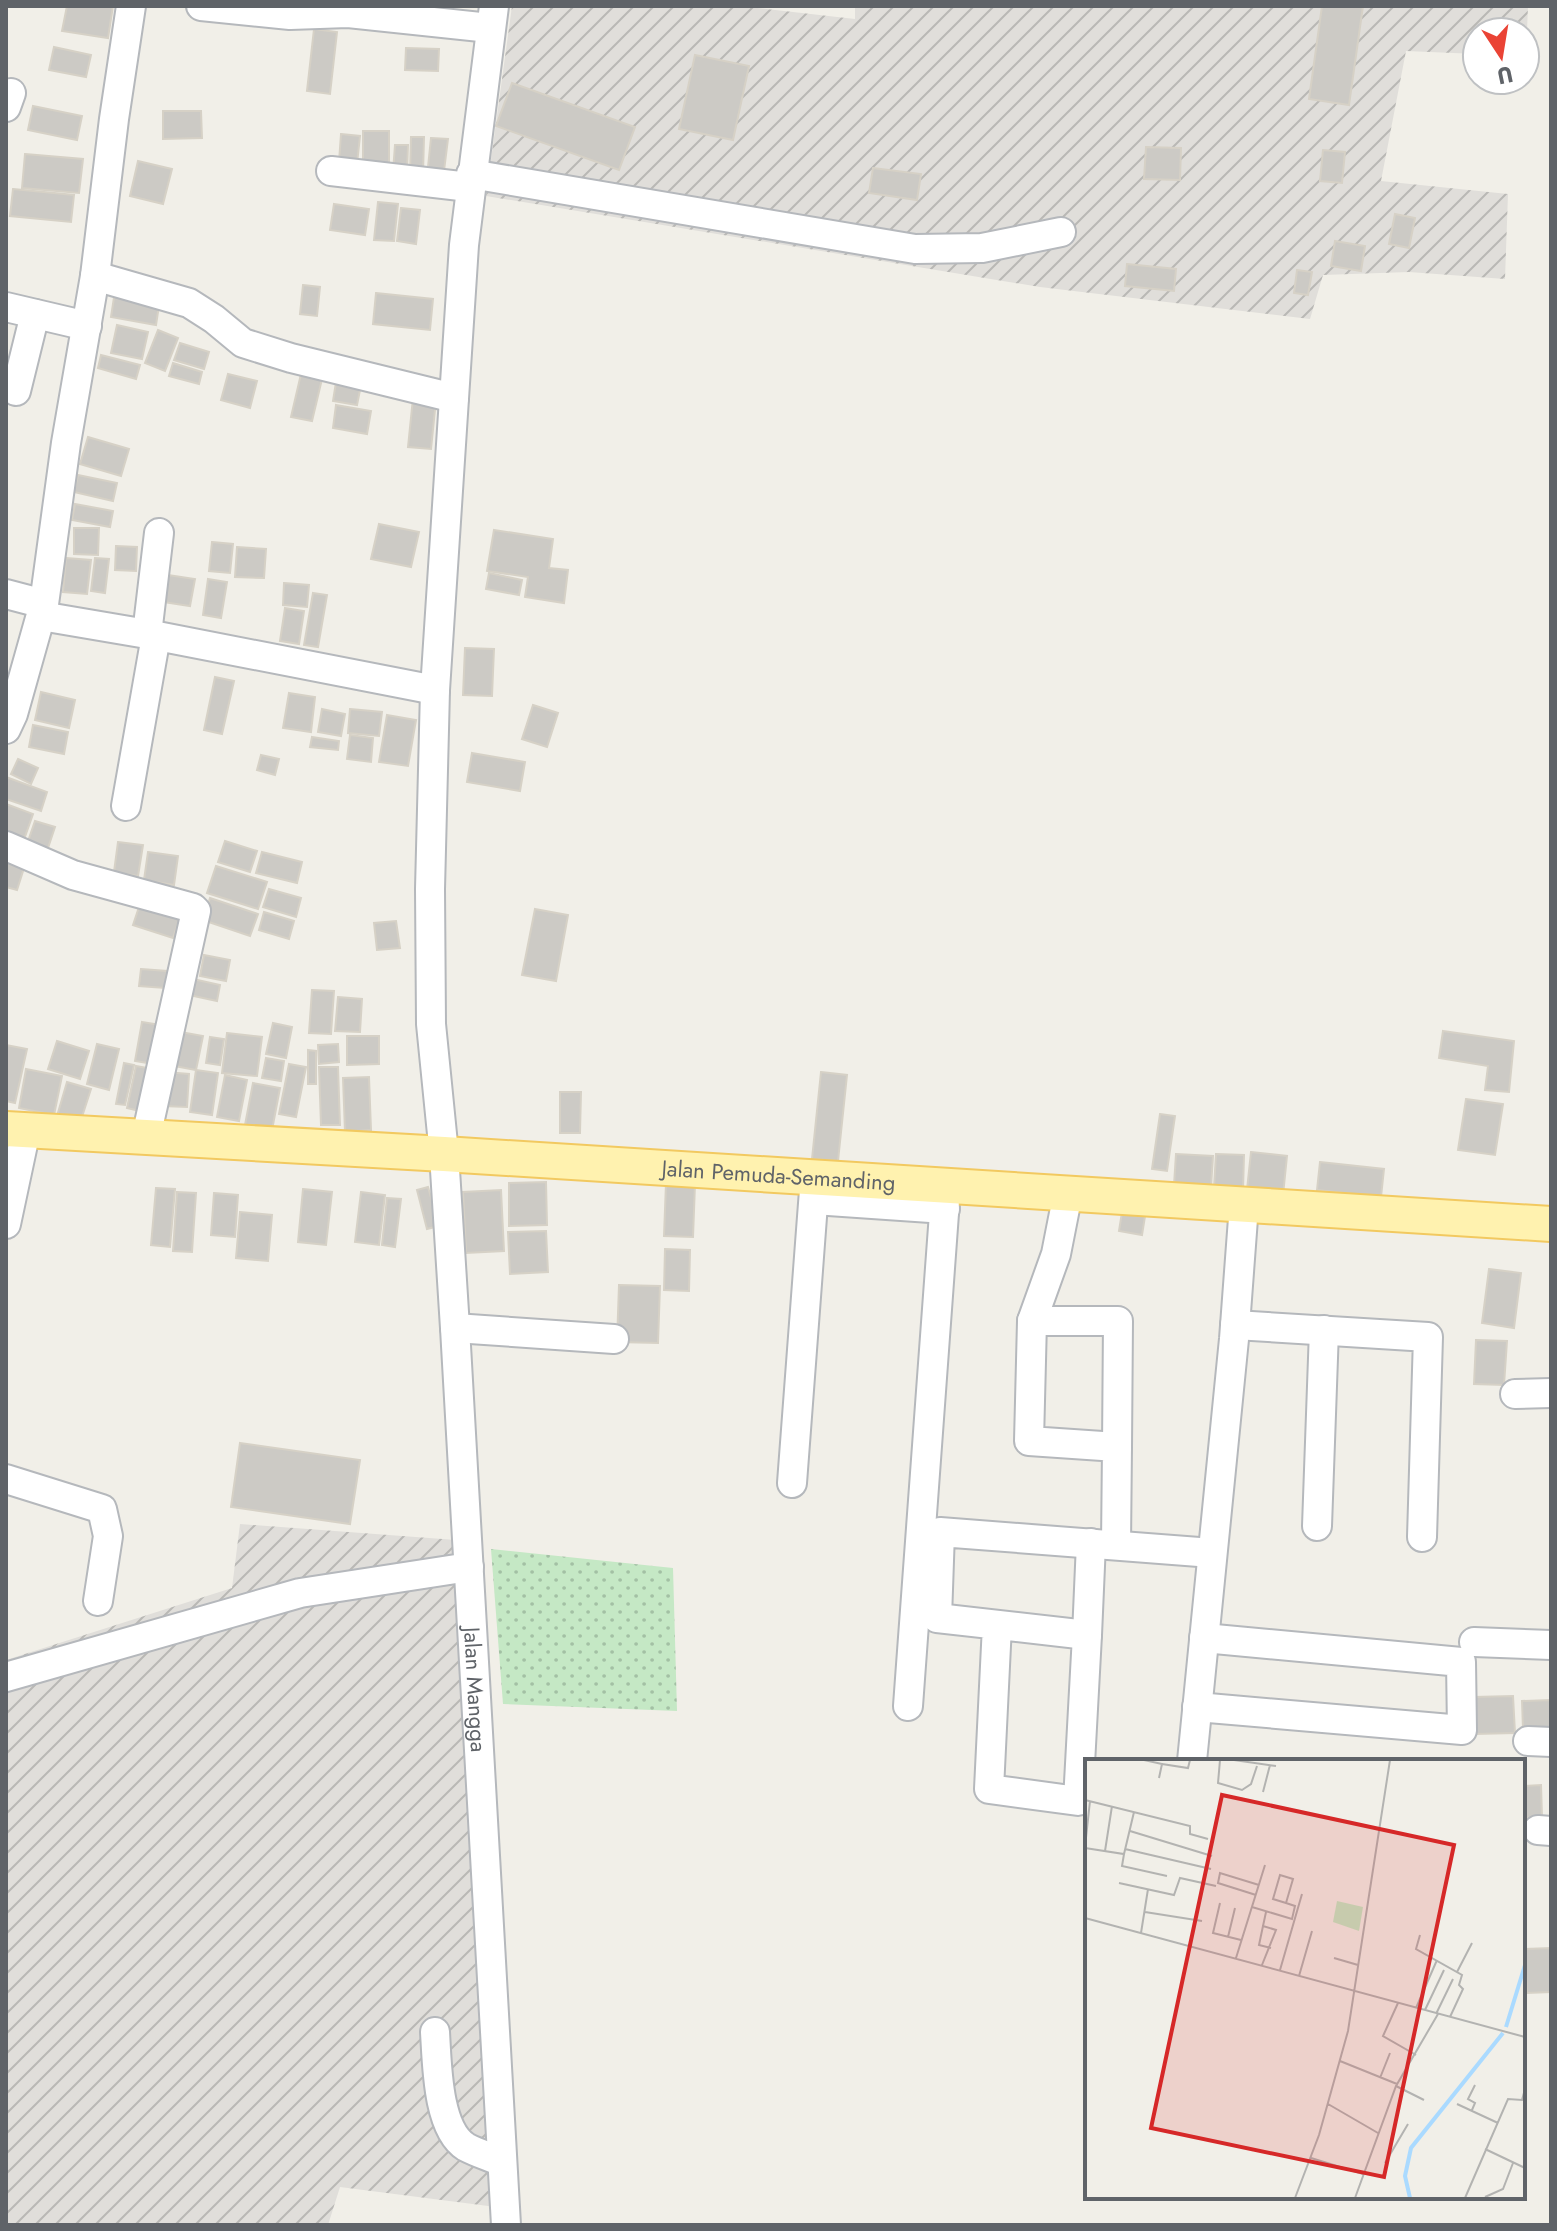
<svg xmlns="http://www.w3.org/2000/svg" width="1557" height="2231" font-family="Jost,sans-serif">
<defs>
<pattern id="industrial-furrows" width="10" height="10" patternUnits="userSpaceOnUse" patternTransform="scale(2)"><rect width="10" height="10" fill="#e0deda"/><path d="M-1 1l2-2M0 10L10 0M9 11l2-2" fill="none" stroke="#b9b8b5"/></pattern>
<pattern id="grass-dots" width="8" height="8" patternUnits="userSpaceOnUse" patternTransform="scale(2)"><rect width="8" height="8" fill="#c5e8c5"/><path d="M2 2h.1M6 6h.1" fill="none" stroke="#a3c0a4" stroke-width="1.8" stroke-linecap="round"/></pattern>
</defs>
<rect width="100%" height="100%" fill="#f1efe8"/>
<!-- industrial -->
<g fill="url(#industrial-furrows)">
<path d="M512 6H740L855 19V6H1528L1526 56 1525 32H1477V54L1406 51 1381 181 1508 194 1505 279 1409 272 1323 275 1310 319 1040 287 486 196Z"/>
<path d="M240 1524 456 1540 496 2207 340 2187 328 2225H6V1660L232 1588Z"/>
</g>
<!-- grass -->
<path fill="url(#grass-dots)" d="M491 1549 673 1568 677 1711 503 1704Z"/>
<!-- building -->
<g fill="#cccac5" stroke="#d6d1c6" stroke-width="2">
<path d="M67 6H113L108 38 62 31Z"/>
<path d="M1322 6H1363L1349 105 1309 99Z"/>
<path d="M314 29 337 32 330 94 307 91Z"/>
<path d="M54 47 91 55 86 77 49 70Z"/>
<path d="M406 48 439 49 438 71 405 70Z"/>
<path d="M695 55 749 66 733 140 679 129Z"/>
<path d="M512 83 635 127 619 170 496 126Z"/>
<path d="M33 106 82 116 77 140 28 130Z"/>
<path d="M163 111H201L202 138 163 139Z"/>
<rect x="363" y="131" width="26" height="34"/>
<path d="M341 134 360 136 357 164 339 162Z"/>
<path d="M411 137H424L423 174H410Z"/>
<path d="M431 138 448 139 443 179 427 177Z"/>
<path d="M395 145H408L407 172H393Z"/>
<path d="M1146 147 1181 148 1180 180 1144 179Z"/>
<path d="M1323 150 1345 152 1342 183 1320 181Z"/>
<path d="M25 154 83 159 79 193 22 188Z"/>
<path d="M138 161 172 169 163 204 130 196Z"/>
<path d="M873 168 921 174 917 200 869 193Z"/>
<path d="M13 189 74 195 71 222 10 216Z"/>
<path d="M378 202 398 204 394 241 374 240Z"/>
<path d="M334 204 369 209 365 235 330 230Z"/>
<path d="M401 208 420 210 416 244 397 241Z"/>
<path d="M1395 214 1415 218 1409 248 1389 244Z"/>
<path d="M1335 241 1365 246 1361 271 1331 266Z"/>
<path d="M1127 264 1176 269 1174 291 1125 286Z"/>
<path d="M1297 270 1312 272 1308 295 1294 293Z"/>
<path d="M303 285 320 287 317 316 300 314Z"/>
<path d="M115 291 160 299 156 325 111 317Z"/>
<path d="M376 293 433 299 430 330 373 324Z"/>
<path d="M117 325 148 332 142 359 111 353Z"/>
<path d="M158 330 178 338 165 371 145 363Z"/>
<path d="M180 343 209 352 204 369 174 360Z"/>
<path d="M101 355 140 365 136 379 98 368Z"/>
<path d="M173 363 202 372 199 384 169 376Z"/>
<path d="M228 374 257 381 250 408 221 400Z"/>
<path d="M301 374 322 379 312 421 291 417Z"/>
<path d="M337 376 362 380 357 405 333 401Z"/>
<path d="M413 398 436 400 431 449 408 447Z"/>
<path d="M336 405 371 411 367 434 333 428Z"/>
<path d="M88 437 129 449 121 476 80 464Z"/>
<path d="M78 475 117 483 113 501 74 492Z"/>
<path d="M75 504 113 511 110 527 72 520Z"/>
<path d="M379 524 419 532 411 567 371 559Z"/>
<path d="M74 528H99L98 555 74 554Z"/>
<path d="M494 530 553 539 549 568 568 570 564 603 525 597 528 577 487 571Z"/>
<path d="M212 542 233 544 230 573 209 571Z"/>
<path d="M116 546 137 547 136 571 115 570Z"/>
<path d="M237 547 266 549 264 578 235 577Z"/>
<path d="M66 558 91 560 87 594 63 592Z"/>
<path d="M95 558 109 559 105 593 91 591Z"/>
<path d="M489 573 522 580 519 595 486 589Z"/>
<path d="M168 575 195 579 190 606 163 602Z"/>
<path d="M208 579 227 582 221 618 203 615Z"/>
<path d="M284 583 309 585 307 607 283 605Z"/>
<path d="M313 593 327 595 318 647 304 645Z"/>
<path d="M285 608 304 611 299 644 280 641Z"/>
<path d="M465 648 494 649 492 696 463 695Z"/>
<path d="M215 677 234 681 222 734 204 730Z"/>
<path d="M41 692 75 700 69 728 35 720Z"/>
<path d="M289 693 315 697 311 732 283 728Z"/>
<path d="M533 705 558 713 547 747 522 739Z"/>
<path d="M322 709 345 714 341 736 318 732Z"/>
<path d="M350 709 382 712 379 736 348 733Z"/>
<path d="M387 715 416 720 408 766 379 762Z"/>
<path d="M33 725 68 732 64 754 29 747Z"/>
<path d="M350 735 373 738 371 762 347 759Z"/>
<path d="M312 737 339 741 338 750 310 747Z"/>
<path d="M472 753 525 762 520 791 467 782Z"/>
<path d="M261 755 279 759 275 775 257 770Z"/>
<path d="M18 759 38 768 31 784 11 774Z"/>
<path d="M6 777 47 792 41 811 6 799Z"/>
<path d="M6 804 33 814 21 848 6 843Z"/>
<path d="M35 821 55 827 44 860 24 853Z"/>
<path d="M225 841 257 851 250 872 218 862Z"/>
<path d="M118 842 143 845 138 876 114 872Z"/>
<path d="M148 852 178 856 174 885 144 880Z"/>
<path d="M262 852 302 862 297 883 256 873Z"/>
<path d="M6 859 25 865 17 890 6 887Z"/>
<path d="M216 866 267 882 258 909 207 893Z"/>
<path d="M269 889 301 898 296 917 263 907Z"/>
<path d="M210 898 258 914 250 936 203 920Z"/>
<path d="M140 904 180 917 173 938 133 925Z"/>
<path d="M535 909 568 915 556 981 522 975Z"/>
<path d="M264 912 294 921 289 939 259 930Z"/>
<path d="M396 921 400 948 377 950 374 923Z"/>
<path d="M204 955 230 960 226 981 200 976Z"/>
<path d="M141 969 167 971 165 988 139 986Z"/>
<path d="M193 979 220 985 217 1001 189 995Z"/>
<path d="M312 990 334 991 331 1034 309 1033Z"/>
<path d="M338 997 362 999 360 1032 335 1031Z"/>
<path d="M142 1022 161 1025 154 1064 135 1061Z"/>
<path d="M273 1023 292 1027 286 1058 266 1054Z"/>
<path d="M175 1031 203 1036 196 1070 169 1065Z"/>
<path d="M1443 1031 1514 1041 1509 1092 1485 1090 1488 1066 1439 1058Z"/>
<path d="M227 1033 262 1037 257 1076 222 1073Z"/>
<path d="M347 1036H379V1064L347 1065Z"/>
<path d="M210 1037 224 1039 220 1065 206 1063Z"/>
<path d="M57 1041 89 1051 80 1079 48 1069Z"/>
<path d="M97 1044 119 1049 109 1090 87 1084Z"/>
<path d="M338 1044 339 1062 319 1064 318 1045Z"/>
<path d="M6 1045 27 1049 15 1103 6 1101Z"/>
<path d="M308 1050 316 1051V1084H308Z"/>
<path d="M266 1058 284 1061 281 1081 262 1078Z"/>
<path d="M124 1063 134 1065 125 1105 116 1104Z"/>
<path d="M289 1064 306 1067 296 1117 279 1114Z"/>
<path d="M136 1066 153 1069 144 1112 127 1108Z"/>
<path d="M319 1067H338L340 1125H321Z"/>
<path d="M26 1069 62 1076 54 1115 19 1108Z"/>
<path d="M196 1070 218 1073 212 1115 190 1112Z"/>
<path d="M165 1072 189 1074 187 1107 163 1106Z"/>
<path d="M821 1072 847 1075 838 1161 812 1159Z"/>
<path d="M225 1075 247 1080 239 1121 217 1117Z"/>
<path d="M369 1077 371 1130 345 1132 343 1078Z"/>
<path d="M67 1082 91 1089 80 1123 57 1116Z"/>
<path d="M253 1083 280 1088 272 1130 245 1125Z"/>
<path d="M560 1092H581L580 1133H560Z"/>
<path d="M1466 1099 1503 1104 1495 1155 1458 1150Z"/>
<path d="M1160 1114 1175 1116 1167 1171 1152 1169Z"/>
<path d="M1251 1152 1287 1156 1283 1195 1247 1190Z"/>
<path d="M1176 1154 1213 1156 1211 1187 1174 1185Z"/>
<path d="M1216 1154 1244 1155 1243 1190 1214 1188Z"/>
<path d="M1320 1162 1384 1169 1381 1197 1317 1190Z"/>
<path d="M546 1182 547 1225 509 1226V1183Z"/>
<path d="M666 1183 695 1184 693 1237 664 1236Z"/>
<path d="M428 1187 439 1226 427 1229 417 1190Z"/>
<path d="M156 1188 175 1189 170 1247 151 1245Z"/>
<path d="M303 1189 332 1192 326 1245 298 1242Z"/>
<path d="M501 1190 504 1251 466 1253 463 1192Z"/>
<path d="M177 1192 196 1193 192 1252 173 1251Z"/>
<path d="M361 1192 385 1195 379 1245 355 1242Z"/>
<path d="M214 1193 238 1195 235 1237 211 1235Z"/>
<path d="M387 1198 401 1199 395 1247 382 1245Z"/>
<path d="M1123 1206 1146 1210 1142 1235 1119 1231Z"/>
<path d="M240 1212 272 1215 268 1261 236 1258Z"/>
<path d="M546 1231 548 1272 510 1274 508 1232Z"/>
<path d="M665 1249 690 1250 689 1291 664 1290Z"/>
<path d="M1489 1269 1521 1273 1514 1328 1482 1323Z"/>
<path d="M619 1285 660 1286 658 1343 617 1342Z"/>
<path d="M1476 1340 1507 1341 1504 1385 1474 1384Z"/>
<path d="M240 1443 360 1460 350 1524 231 1507Z"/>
<path d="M1513 1696 1515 1733 1475 1734 1474 1697Z"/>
<path d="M1551 1700V1728L1523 1729 1522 1701Z"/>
<path d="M1541 1785 1542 1817 1523 1818V1786Z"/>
<path d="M1551 1948V1992L1527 1993 1525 1949Z"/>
</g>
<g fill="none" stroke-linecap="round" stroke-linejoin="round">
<defs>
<g id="minor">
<path d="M201 6 290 15 348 13 490 28"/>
<path id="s1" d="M494 6 464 245 435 690 430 889 431 1024 444 1154 455 1328 506 2225"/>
<path d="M6 107 11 93"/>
<path d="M331 171 469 187"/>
<path d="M471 174 915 249 982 248 1061 232"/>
<path d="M95 276 189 303 214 319 243 343 291 358 454 398"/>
<path d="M6 307 87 326"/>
<path d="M16 391 35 314"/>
<path d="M6 594 44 604"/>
<path d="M41 616 147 634 435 690"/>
<path d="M147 634 159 533"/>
<path d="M6 729 13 714 44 604 66 443 95 276 114 119 131 6"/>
<path d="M126 806 156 636"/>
<path d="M6 846 73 875 193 908 196 911 146 1137"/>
<path d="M1068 1193 1056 1254 1032 1321 1029 1441 1117 1447 1116 1545"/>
<path d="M814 1200 945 1209"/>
<path d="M6 1224 26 1130"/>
<path d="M1032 1321H1118L1117 1447"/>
<path d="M1235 1325 1428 1337 1422 1537"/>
<path d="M455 1328 614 1339"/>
<path d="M1515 1394 1551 1393"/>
<path d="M6 1479 102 1509 108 1536 98 1601"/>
<path d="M792 1483 815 1177"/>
<path d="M1317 1526 1324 1330"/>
<path d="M997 1625 989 1789 1078 1801 1087 1635 937 1618 940 1532 1212 1553"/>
<path d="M1087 1635 1091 1543"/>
<path d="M1474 1642 1551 1645"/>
<path d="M6 1677 300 1593 469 1567"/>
<path d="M908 1706 946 1186"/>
<path d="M1197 1707 1462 1730 1461 1662 1204 1638"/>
<path d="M1528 1741 1551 1742"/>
<path d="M1192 1761 1234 1339 1244 1205"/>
<path d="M1538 1830 1551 1831"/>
<path d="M435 2032C437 2063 437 2129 466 2147 477 2153 491 2157 502 2162"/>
</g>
<g id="major">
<path id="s2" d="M6 1129 444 1154 1551 1224"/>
</g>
</defs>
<!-- minor casing -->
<use href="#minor" stroke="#b5b8bc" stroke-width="32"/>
<!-- major casing -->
<use href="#major" stroke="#f2c960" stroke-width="38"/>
<!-- minor -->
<use href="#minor" stroke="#fff" stroke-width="28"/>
<!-- major -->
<use href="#major" stroke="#fff2af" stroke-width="34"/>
</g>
<g text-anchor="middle" stroke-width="8" stroke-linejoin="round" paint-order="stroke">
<!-- street labels -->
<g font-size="22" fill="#5f6368" stroke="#fff">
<text dy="8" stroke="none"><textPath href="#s2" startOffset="774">Jalan Pemuda-Semanding</textPath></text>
<text dy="8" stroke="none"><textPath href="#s1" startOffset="1688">Jalan Mangga</textPath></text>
</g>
</g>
<!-- overview -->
<g transform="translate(1085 1759)">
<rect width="440" height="440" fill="#f1efe8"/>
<path d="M252 142 278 148 274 172 248 163Z" fill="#c5e8c5"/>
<path fill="none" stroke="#aadaff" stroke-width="4" d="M421 268 440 206M325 439 320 417 326 389 418 274"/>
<path fill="none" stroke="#b3b3b1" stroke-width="2" d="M59 1 77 5 74 19M135 1 133 24 157 31 166 25 172 7M149 1 191 7M77 5 103 9 105 1M178 33 185 6M0 41 105 67V75L123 80M45 72 127 97M0 88 5 42M0 89 39 95 49 53M40 90 126 110M20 92 27 47M39 95 37 107 82 117M34 124 89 136 95 119 131 127M171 136 133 124 135 114 174 126M135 144 128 174 156 181M167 148 207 160 210 147 201 144 188 140 195 116 208 120 201 144M60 153 117 162M0 159 440 278M178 167 174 186 186 189M56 174 63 130M335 176 331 190 377 216 374 226 378 230 365 258M143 178 150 149M151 199 180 106M249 199 273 206M177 206 191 171 178 167 181 153M195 211 217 135M372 213 387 184M214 217 227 172M313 244 298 277 331 296M331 249 352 201M340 251 359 211M351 255 368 220M255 302 312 325M295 319 305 294M311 327 339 341M243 345 293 374M372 345 413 364M387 351 390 344 383 340 390 326M400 390 440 409M226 399 278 415M300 404 323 365M400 438 418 430 428 404M210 439 234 376 263 272 305 1M270 439 311 327 353 255M380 439 423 340 437 341 440 330"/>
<path fill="#d62828" fill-opacity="0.15" stroke="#d62828" stroke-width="4" d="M137 36 369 86 299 418 66 369Z"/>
<rect width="440" height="440" fill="none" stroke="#5f6368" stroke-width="4"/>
</g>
<!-- border -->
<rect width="1557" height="2231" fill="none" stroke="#5f6368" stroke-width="16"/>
<!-- north arrow -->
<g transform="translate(1501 56) rotate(168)"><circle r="38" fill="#ffffff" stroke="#bfc1c3" stroke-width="2"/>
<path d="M0-6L14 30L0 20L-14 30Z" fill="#ea4335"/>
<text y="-12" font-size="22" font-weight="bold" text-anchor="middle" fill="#5f6368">U</text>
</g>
</svg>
